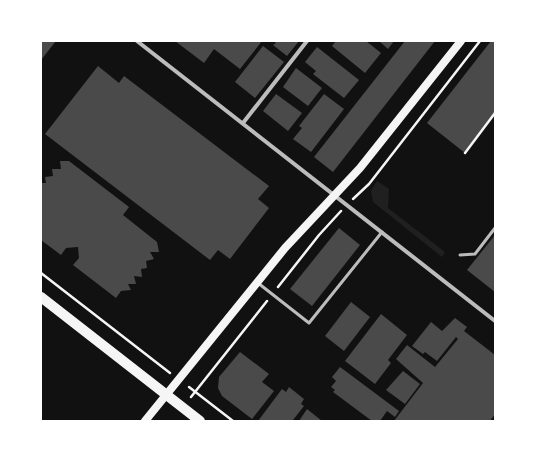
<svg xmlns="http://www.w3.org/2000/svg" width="536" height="462" font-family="Overpass,sans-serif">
<rect width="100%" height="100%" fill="#111"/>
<!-- green -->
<path fill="#202020" d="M377 181 389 189 388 208 445 252 442 257 373 202 371 191Z"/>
<!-- building -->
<g fill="#4a4a4a">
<path d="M41 41H56L41 60Z"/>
<path d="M175 41H262L240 69 214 49 204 63Z"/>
<path d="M273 41H299L287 56 273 45 276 43Z"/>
<path d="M336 41H366L381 53 365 73 332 46Z"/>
<path d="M379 41H394L388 49Z"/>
<path d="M405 41H435L333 172 314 157Z"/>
<path d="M491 41H495V113L465 153 427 123Z"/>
<path d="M263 46 284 62 255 98 235 82Z"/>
<path d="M317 47 359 80 344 98 313 74 316 71 305 62Z"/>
<path d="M98 66 119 83 124 76 269 186 258 199 269 208 230 259 218 250 210 260 45 134Z"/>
<path d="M296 68 322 88 308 106 283 87Z"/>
<path d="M276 94 302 113 288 131 263 111Z"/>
<path d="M324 94 344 109 311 152 293 139 302 128 299 126Z"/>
<path d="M60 161H69L129 207 123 215 157 242 159 252H150L154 259 146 261 147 268 141 269 142 277 134 276 136 284H128L131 290 121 291 116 298 73 265 79 258 78 247 66 248 61 255 41 240V183H46L45 177 53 176 52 169H61Z"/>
<path d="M339 228 360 245 312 306 290 289Z"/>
<path d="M495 235V292L467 270Z"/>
<path d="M351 302 370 317 344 351 325 336Z"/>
<path d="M381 314 407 335 388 360 391 363 375 384 345 361Z"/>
<path d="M455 318 467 327 464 331 495 355V414L490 421H394L423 383 396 359 407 345 435 367 458 339 456 337 437 361 425 352 423 354 412 346 431 322 442 331Z"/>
<path d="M240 352 269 374 262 382 274 391 252 419 222 396 218 388 219 377Z"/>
<path d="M340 367 399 411 395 417 387 411 380 421H372L333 392 335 390 331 387 336 381 332 377Z"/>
<path d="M403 371 420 384 405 404 386 390Z"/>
<path d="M289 387 304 399 301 404 304 406 293 420 294 421H258L282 389 286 392Z"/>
<path d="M307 409 322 421H299Z"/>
</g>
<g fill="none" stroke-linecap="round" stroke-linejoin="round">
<!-- path -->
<g stroke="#f5f5f5" stroke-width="2.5">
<path d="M465 153 495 113"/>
<path d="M353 199 369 184 480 41"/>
<path d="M41 273 170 373"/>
<path d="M278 287 319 235 341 211"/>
<path d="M189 387 233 421"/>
<path d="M191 397 267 301"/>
</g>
<!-- service -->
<g stroke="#bcbcbc" stroke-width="3">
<path d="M460 255 475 254 495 228"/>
<path d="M258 283 309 323 382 232"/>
</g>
<!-- minor -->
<g stroke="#bcbcbc" stroke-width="4">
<path d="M137 41 495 321"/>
<path d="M243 123 307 41"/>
</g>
<!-- secondary -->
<path stroke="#f5f5f5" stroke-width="8" d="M145 421 285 248 360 168 461 41"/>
<!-- primary -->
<path stroke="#f5f5f5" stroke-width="10" d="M41 297 200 421"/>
</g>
<!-- border -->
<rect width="536" height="462" fill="none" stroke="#ffffff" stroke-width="84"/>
</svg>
